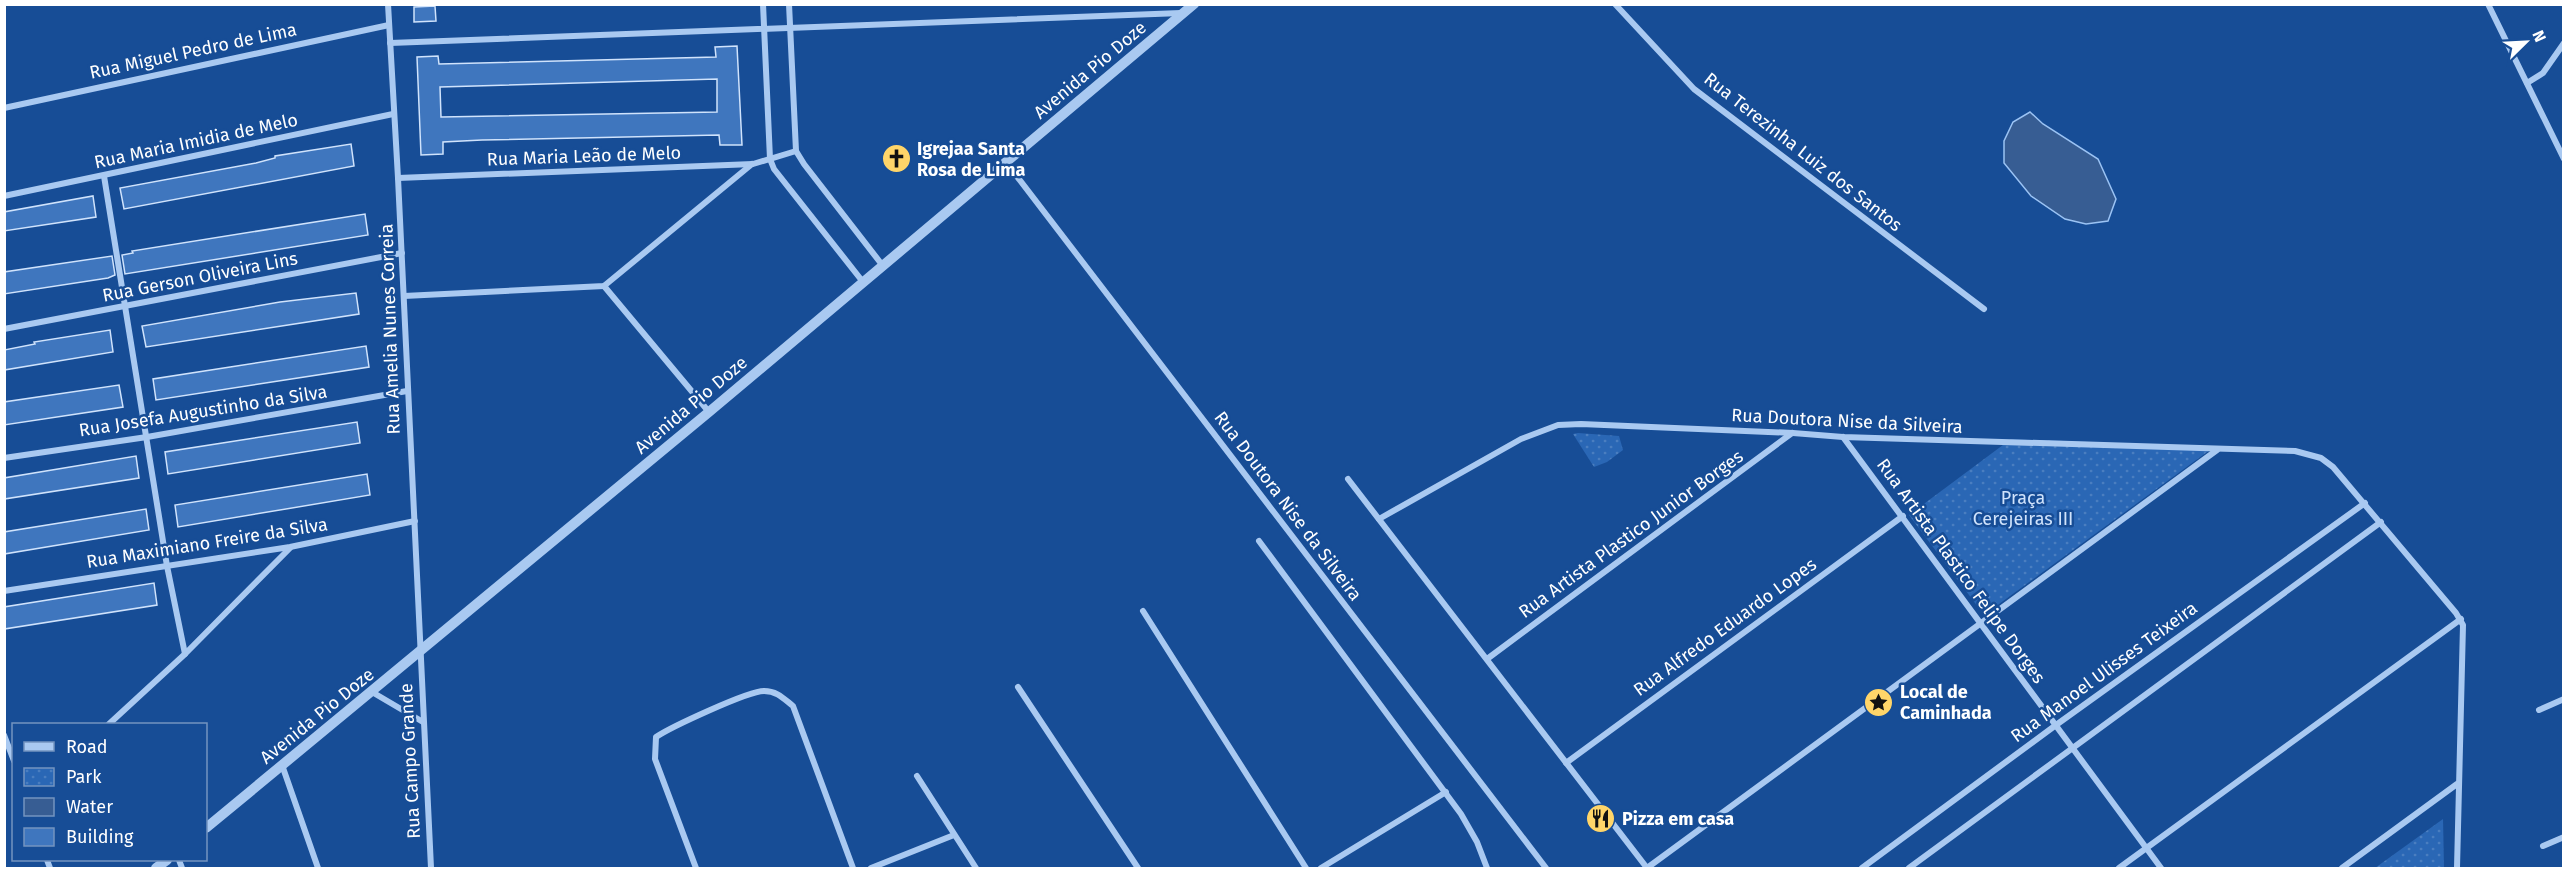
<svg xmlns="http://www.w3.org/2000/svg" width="2568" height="873" font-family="'Fira Sans',sans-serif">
<defs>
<pattern id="park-dots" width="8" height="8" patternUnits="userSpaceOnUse" patternTransform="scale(1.5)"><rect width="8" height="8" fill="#2a67b5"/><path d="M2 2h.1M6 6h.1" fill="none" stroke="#4a7ec0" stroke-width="1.8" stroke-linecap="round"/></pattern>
</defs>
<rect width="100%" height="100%" fill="#174d96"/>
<!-- park -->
<g fill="url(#park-dots)">
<path d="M1578 433 1619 436 1623 450 1607 462 1594 467 1573 434Z"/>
<path d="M2011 439 2214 447 1984 615 1909 515Z"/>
<path d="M2443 819 2444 868H2375Z"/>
</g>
<!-- water -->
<path fill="#375d93" stroke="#9bc3f4" stroke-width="1.5" d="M2030 112 2043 124 2098 159 2116 199 2108 221 2086 224 2065 219 2031 196 2004 163V141L2013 122Z"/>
<!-- building -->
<g fill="#3f76be" stroke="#d0e3fc" stroke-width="1.5" fill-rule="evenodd">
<path d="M435 6 436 21 414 22V7Z"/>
<path d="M737 46 742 145H720L719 135 482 140 443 142V154L421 155 417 57 438 56 439 64 716 57 715 47ZM717 79V112L441 117 440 87Z"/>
<path d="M351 144 354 166 124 209 120 188 256 163 275 158V156Z"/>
<path d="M93 196 96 217 4 231V212Z"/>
<path d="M365 214 368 235 125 274 122 255 133 253 132 251Z"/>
<path d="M112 256 115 275 108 278 4 294V272Z"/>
<path d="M356 293 359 314 146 347 142 326 280 302Z"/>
<path d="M110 330 113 352 4 370V350L35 344 34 342Z"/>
<path d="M366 346 369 367 156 400 153 379Z"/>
<path d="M119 385 123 407 4 425V402Z"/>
<path d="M357 422 360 443 168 474 165 452Z"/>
<path d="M136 456 139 478 4 499V478Z"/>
<path d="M367 474 370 495 178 527 175 505Z"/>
<path d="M146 509 149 530 4 554V532Z"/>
<path d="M154 583 157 605 4 629V607Z"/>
</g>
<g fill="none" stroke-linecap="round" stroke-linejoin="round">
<!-- minor -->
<g stroke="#a9c9f1" stroke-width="6">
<path d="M388 4 398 178 431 868"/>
<path d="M763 4 770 159 774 169 863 282"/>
<path d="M789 4 796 151 804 164 883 266"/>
<path d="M1615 4 1694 89 1984 309"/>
<path d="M2488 4 2564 159"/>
<path d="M390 43 1181 13"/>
<path d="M2527 83 2543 73 2564 43"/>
<path d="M4 108 389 25"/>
<path d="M1006 162 1546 868"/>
<path d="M104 176 167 566 185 654"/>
<path d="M398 178 753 164 796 151"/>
<path d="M4 196 393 114"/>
<path d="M604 286 709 412"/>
<path d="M404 296 604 286 752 164"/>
<path d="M4 329 402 253"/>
<path d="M1843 437 2161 868"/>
<path d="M4 458 147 437 407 391"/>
<path d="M1348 479 1647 868"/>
<path d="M1379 519 1521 439 1558 425 1581 424 1793 433 1843 437 2295 451 2321 458 2333 467 2456 613 2463 625 2457 868"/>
<path d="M1259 541 1461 814 1477 842 1487 868"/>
<path d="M4 591 290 547 415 521"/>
<path d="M1143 611 1306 868"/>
<path d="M1487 659 1792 433"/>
<path d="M1018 687 1138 868"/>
<path d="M372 692 423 722"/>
<path d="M2539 710 2564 699"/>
<path d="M109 724 185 654 290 548"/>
<path d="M4 735 14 761"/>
<path d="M1566 763 1903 516"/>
<path d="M282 765 318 868"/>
<path d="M917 776 976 868"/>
<path d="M2543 846 2564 837"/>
<path d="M47 860 50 868"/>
<path d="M179 860 182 868"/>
<path d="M696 868 655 759 656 737C671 727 748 691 764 691 777 691 783 698 793 706L853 868"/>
<path d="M871 868 954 835"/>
<path d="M1321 868 1446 792"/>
<path d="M1647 868 2217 450"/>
<path d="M1862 868 2056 725 2365 503"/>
<path d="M1909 868 2381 522"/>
<path d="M2119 868 2461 619"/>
<path d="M2342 868 2457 784"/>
</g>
<!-- tertiary -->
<g stroke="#a9c9f1" stroke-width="10">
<path d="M206 828 709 412 1194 4"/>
<path d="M156 868 167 860"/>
</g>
</g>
<!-- icons -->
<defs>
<symbol id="church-disc" viewBox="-11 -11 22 22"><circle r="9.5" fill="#ffd569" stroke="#174d96"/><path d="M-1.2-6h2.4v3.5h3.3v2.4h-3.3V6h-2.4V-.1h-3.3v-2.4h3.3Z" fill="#111"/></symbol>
<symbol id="sight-disc" viewBox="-11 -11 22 22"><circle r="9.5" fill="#ffd569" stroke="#174d96"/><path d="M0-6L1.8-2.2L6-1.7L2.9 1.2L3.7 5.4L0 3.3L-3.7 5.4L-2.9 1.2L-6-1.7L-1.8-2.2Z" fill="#111"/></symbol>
<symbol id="restaurant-disc" viewBox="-11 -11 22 22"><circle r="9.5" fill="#ffd569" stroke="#174d96"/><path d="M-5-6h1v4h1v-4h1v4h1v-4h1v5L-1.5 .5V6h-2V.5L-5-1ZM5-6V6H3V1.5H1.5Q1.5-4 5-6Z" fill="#111"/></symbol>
</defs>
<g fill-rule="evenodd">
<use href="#church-disc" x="880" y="142" width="33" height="33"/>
<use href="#sight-disc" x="1862" y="686" width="33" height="33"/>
<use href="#restaurant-disc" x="1584" y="802" width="33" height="33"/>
</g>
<g text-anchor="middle" stroke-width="5" stroke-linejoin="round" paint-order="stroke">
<!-- street labels -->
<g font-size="18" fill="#fff" stroke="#174d96">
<text transform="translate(193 51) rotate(-12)" y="6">Rua Miguel Pedro de Lima</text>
<text transform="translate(1090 70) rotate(-40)" y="6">Avenida Pio Doze</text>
<text transform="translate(196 141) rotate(-12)" y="6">Rua Maria Imidia de Melo</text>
<text transform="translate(1803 152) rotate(38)" y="6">Rua Terezinha Luiz dos Santos</text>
<text transform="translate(584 156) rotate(-2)" y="6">Rua Maria Leão de Melo</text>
<text transform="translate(200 277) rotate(-11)" y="6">Rua Gerson Oliveira Lins</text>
<text transform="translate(390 329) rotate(-92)" y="6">Rua Amelia Nunes Correia</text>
<text transform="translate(691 405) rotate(-40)" y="6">Avenida Pio Doze</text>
<text transform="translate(203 411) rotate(-9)" y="6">Rua Josefa Augustinho da Silva</text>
<text transform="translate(1847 421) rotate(3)" y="6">Rua Doutora Nise da Silveira</text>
<text transform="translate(1288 506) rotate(53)" y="6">Rua Doutora Nise da Silveira</text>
<text transform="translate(1631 534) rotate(-36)" y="6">Rua Artista Plastico Junior Borges</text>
<text transform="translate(207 543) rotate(-9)" y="6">Rua Maximiano Freire da Silva</text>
<text transform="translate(1961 571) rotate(54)" y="6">Rua Artista Plastico Felipe Dorges</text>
<text transform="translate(1725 627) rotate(-36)" y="6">Rua Alfredo Eduardo Lopes</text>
<text transform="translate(2104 672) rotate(-36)" y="6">Rua Manoel Ulisses Teixeira</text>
<text transform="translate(317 716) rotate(-39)" y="6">Avenida Pio Doze</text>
<text transform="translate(410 761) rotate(-93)" y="6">Rua Campo Grande</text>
</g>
<!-- poi labels -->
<g font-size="18" font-weight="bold" fill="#fff" stroke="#174d96" text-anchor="start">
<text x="917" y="155">Igrejaa Santa<tspan x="917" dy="21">Rosa de Lima</tspan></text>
<text x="1900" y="698">Local de<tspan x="1900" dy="21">Caminhada</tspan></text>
<text x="1622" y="825">Pizza em casa</text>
</g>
<!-- park labels -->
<g font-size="18" fill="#d0e3fc" stroke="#174d96">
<text x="2023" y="504">Praça<tspan x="2023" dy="21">Cerejeiras III</tspan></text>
</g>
</g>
<!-- border -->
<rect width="2568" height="873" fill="none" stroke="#ffffff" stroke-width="12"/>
<!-- legend -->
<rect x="12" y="723" width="195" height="138" fill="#174d96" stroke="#7494c0" stroke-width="1.5"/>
<rect x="24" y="742" width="30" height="9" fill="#a9c9f1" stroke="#7494c0" stroke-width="1.5"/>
<text x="66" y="753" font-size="18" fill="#ffffff">Road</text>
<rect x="24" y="768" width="30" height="18" fill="url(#park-dots)" stroke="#7494c0" stroke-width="1.5"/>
<text x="66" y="783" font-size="18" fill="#ffffff">Park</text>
<rect x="24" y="798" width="30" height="18" fill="#375d93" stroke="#7494c0" stroke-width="1.5"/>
<text x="66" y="813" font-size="18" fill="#ffffff">Water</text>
<rect x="24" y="828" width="30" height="18" fill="#3f76be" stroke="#7494c0" stroke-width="1.5"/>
<text x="66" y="843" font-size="18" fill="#ffffff">Building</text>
<!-- north arrow -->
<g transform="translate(2526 42) rotate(66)" stroke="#174d96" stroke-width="4.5" paint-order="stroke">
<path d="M0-4.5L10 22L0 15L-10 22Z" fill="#ffffff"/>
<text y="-9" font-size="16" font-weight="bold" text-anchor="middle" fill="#ffffff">N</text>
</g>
</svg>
